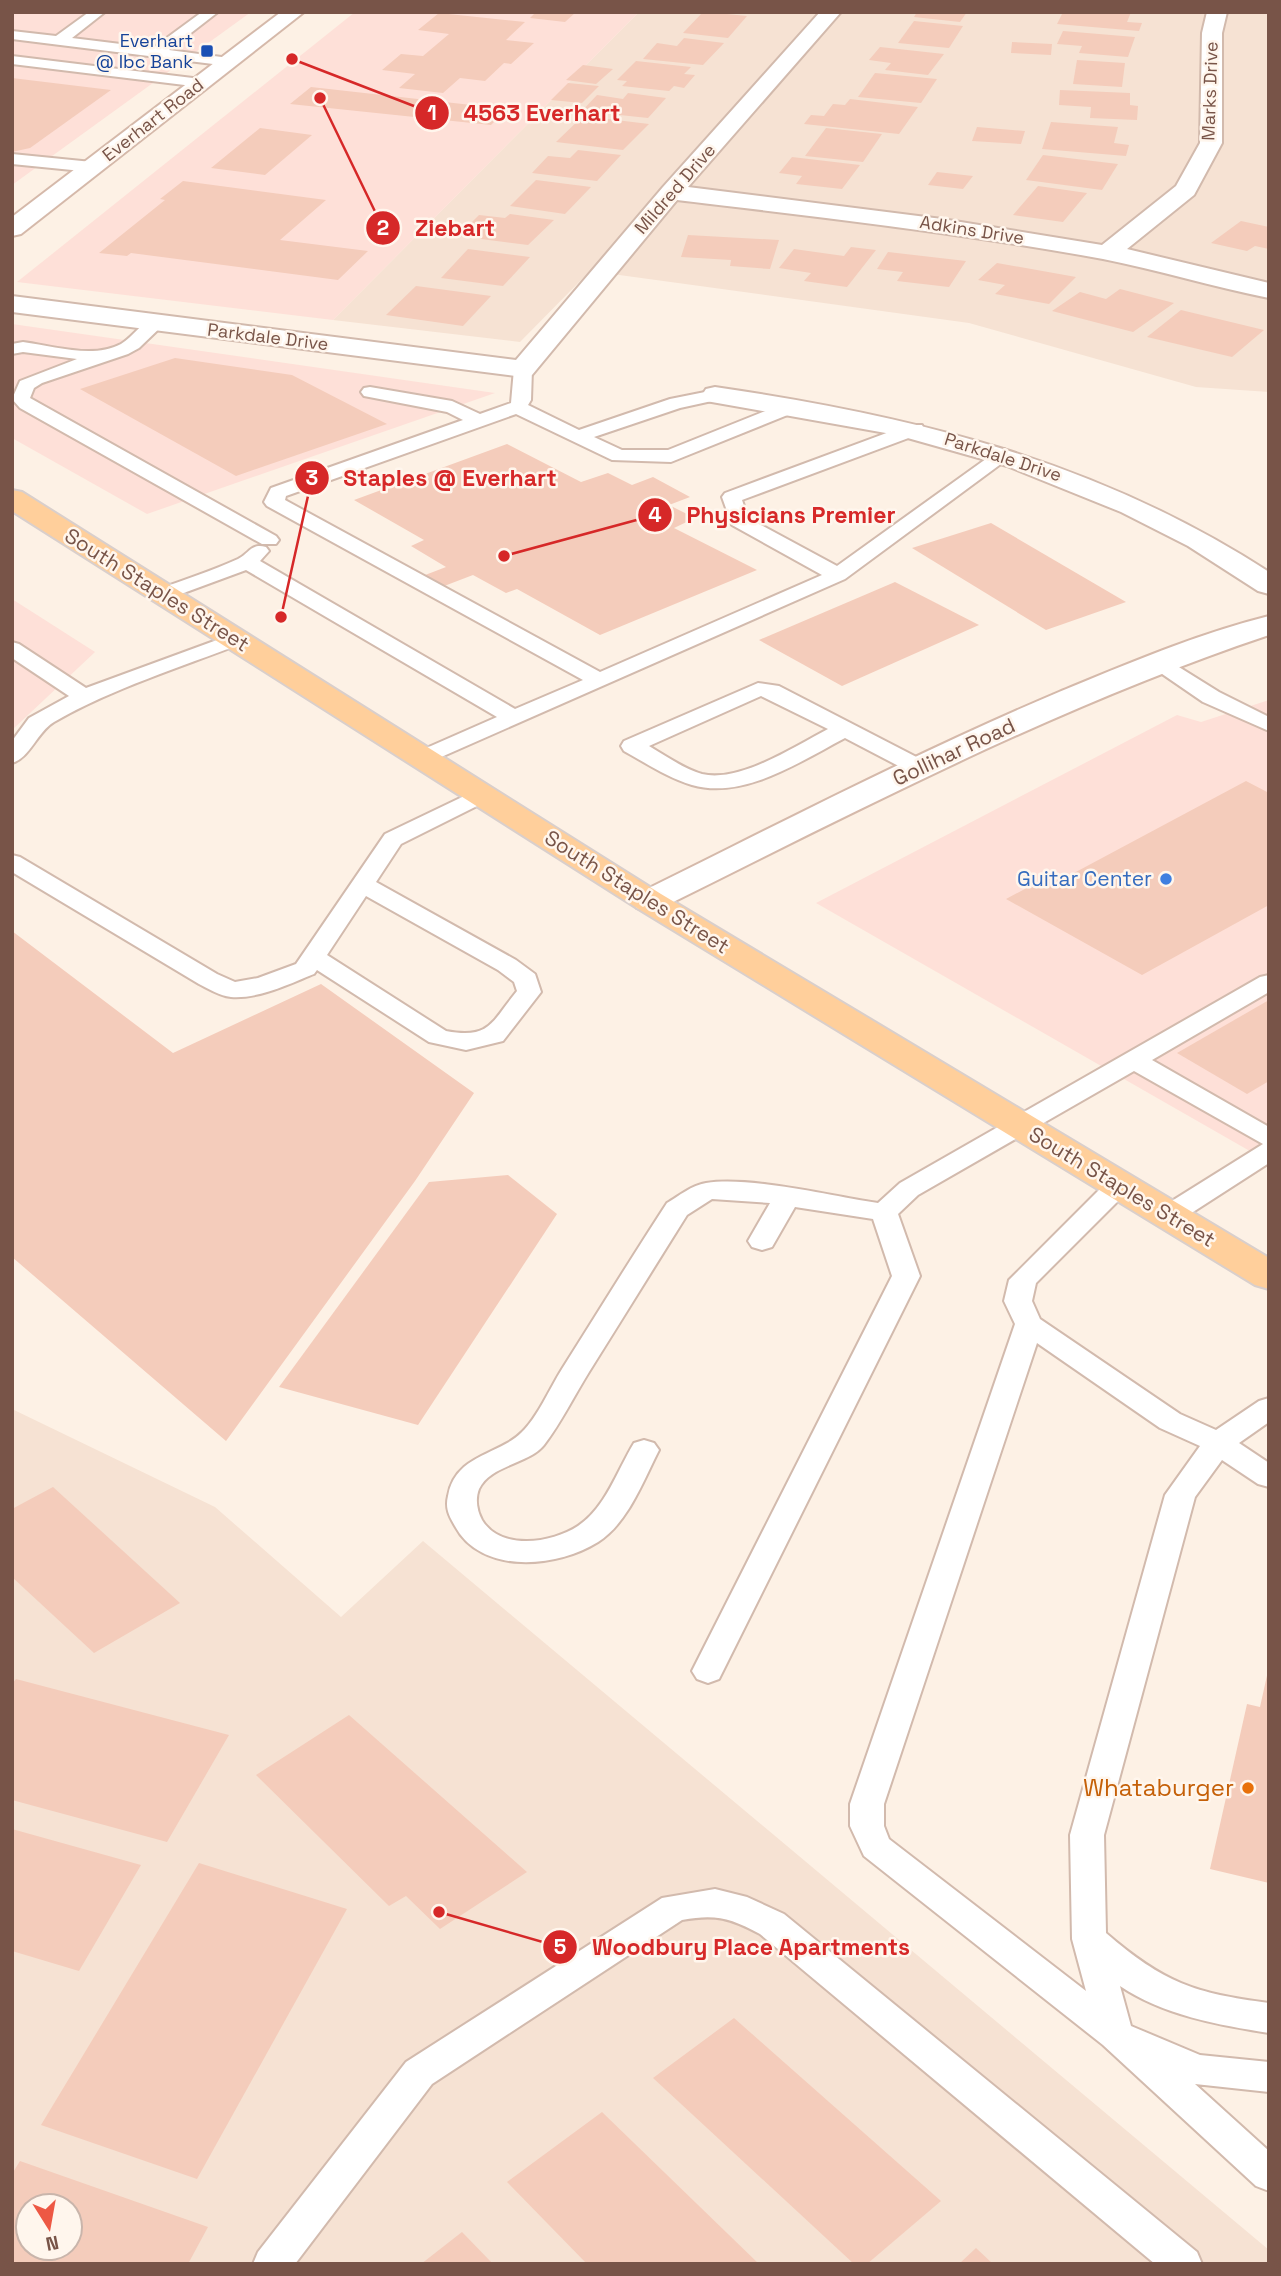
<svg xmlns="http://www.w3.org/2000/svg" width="1281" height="2276" font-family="'Space Grotesk',sans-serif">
<rect width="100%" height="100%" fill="#fdf1e5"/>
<!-- residential -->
<g fill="#f6e2d3" fill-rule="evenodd">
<path d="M639 12H1269V392L1196 387 969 323 590 271 520 342 333 320Z"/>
<path d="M12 1409 215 1507 341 1617 423 1541 1269 2250V2264H12ZM28 2206H70V2248H28Z"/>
</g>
<!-- commercial -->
<g fill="#fee0d8">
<path d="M12 12H251L12 185Z"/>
<path d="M355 12H639L333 320 17 282Z"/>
<path d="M12 324 495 393 147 514 12 438Z"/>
<path d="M12 599 95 652 12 730Z"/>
<path d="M1269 700V1162L816 903 1177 715 1201 722Z"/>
</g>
<!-- building -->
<g fill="#f4ccbb" fill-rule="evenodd">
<path d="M536 12H576L565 22 530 18Z"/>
<path d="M703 12H707L747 16 728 38 683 33Z"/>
<path d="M917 12H967L960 22 914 17Z"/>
<path d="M1063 12H1131L1127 22 1142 23 1139 31 1057 24Z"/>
<path d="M439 13 525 22 506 40 534 43 511 64 504 63 485 81 460 78 443 93 399 88 415 74 382 70 401 54 423 56 449 34 418 30Z"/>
<path d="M914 21 963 26 949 48 898 43Z"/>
<path d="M1063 31 1135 37 1128 57 1079 53 1082 46 1057 44Z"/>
<path d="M684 38 724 43 703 65 643 59 657 43 677 46Z"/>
<path d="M1012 42 1052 44 1051 55 1011 53Z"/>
<path d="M880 47 944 54 928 75 885 70 891 63 869 60Z"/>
<path d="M1077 60 1125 63 1122 87 1073 84Z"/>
<path d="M636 61 691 67 684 74 695 75 684 88 674 86 669 91 622 86 627 81 617 80Z"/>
<path d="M583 65 613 69 596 84 566 80Z"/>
<path d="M875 73 937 79 921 103 858 97Z"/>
<path d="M12 78 111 90 30 148 12 152Z"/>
<path d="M568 83 599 86 582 103 551 100Z"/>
<path d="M311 87 507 109 491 125 290 104Z"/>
<path d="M1060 90 1130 93V105L1138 106 1137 120 1090 118 1091 107 1059 105Z"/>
<path d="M628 93 666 98 648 118 582 111 597 95 623 99Z"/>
<path d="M850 99 918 107 899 134 804 124 811 115 824 116 833 104 845 105Z"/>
<path d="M583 116 649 124 623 150 556 142Z"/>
<path d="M1051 122 1118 127 1114 143 1129 145 1126 156 1042 149Z"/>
<path d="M977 127 1025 131 1021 144 972 141Z"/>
<path d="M260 128 312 135 265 175 211 168Z"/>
<path d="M826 128 882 134 863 162 805 156Z"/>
<path d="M578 150 621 155 597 181 532 173 548 156 570 158Z"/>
<path d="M1043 155 1118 164 1102 190 1026 180Z"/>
<path d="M792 157 860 165 842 189 796 184 802 176 779 173Z"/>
<path d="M937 172 973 176 963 189 928 185Z"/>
<path d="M536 180 591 187 565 214 510 206Z"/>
<path d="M183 181 326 200 280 240 368 251 338 280 131 253 127 256 99 253 165 200 160 199Z"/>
<path d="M1038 186 1087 193 1063 222 1013 215Z"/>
<path d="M510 214 554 220 528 245 458 236 479 215 505 218Z"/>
<path d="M1241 221 1269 227V249L1255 246 1247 251 1211 243Z"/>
<path d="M688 235 779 240 770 269 730 266 731 260 681 257Z"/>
<path d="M851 247 876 250 847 287 804 281 811 273 779 268 794 249 844 256Z"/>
<path d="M468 249 530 257 503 286 441 278Z"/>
<path d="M888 252 966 261 949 287 897 281 903 272 877 269Z"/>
<path d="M997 263 1076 277 1049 304 995 294 1005 285 978 280Z"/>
<path d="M416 286 491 296 463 326 386 315Z"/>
<path d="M1120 289 1174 303 1133 332 1052 311 1080 292 1106 299Z"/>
<path d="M1181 310 1264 330 1232 357 1147 337Z"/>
<path d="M175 358 292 375 387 424 236 476 80 389Z"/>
<path d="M507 444 581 482 608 473 632 485 653 477 690 497 669 505 695 518 674 528 757 570 600 635 517 589 506 593 473 575 439 588 420 577 446 567 411 546 424 540 354 500Z"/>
<path d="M991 523 1126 602 1046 630 912 548Z"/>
<path d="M895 582 979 625 842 686 759 640Z"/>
<path d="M1246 781 1269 793V905L1142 975 1006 899 1049 876 1059 881Z"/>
<path d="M12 931 173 1053 321 984 474 1093 415 1181 226 1441 12 1257Z"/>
<path d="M1269 1000V1081L1247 1094 1177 1053Z"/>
<path d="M508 1175 557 1214 418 1425 279 1387 429 1182Z"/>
<path d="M53 1487 180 1603 94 1653 12 1577V1509Z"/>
<path d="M1268 1671 1269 1672V1883L1210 1869 1247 1704 1260 1707Z"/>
<path d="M16 1679 229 1735 167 1842 12 1800V1684Z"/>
<path d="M349 1715 527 1872 440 1929 406 1896 389 1906 256 1775Z"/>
<path d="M12 1829 141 1865 79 1971 12 1951Z"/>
<path d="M199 1863 347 1909 197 2179 41 2125Z"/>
<path d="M734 2018 941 2201 867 2264H854L653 2078Z"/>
<path d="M602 2112 759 2264H587L507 2182Z"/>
<path d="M20 2161 208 2227 188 2264H12V2174ZM28 2206H70V2248H28Z"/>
<path d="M462 2232 493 2264H421Z"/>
<path d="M976 2248 993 2264H959Z"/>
</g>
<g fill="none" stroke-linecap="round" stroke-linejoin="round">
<defs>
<g id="service">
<path d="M89 12H105L72 38 153 48 202 12H218L169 50 229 58 236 62 229 66 12 39V31L56 36Z"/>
<path d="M12 56 201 79 208 83 201 87 12 64Z"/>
<path d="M12 154 92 162 100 167 92 172 12 164Z"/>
<path d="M156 318 165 323 139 348 128 354 42 383 34 388 30 398 276 536 279 540 276 544H262L20 408 12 399 20 381 77 359 23 352 12 354V344L23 342C54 346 93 359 121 344 133 337 142 321 156 318Z"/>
<path d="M523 364 532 369 531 400 528 405 579 430 670 399 715 390 724 395 721 399 680 408 594 437 622 450H668L788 402 794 401 803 406 800 410 671 462 612 460 516 414 286 496 285 500 600 672 822 575 732 525 722 497 725 493 908 425H922L924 429 922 433 742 500 748 518 837 566 997 451 1004 449 1013 455 845 579 423 765 415 763 412 758 415 753 497 717 246 570 170 598H156L153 594 156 590C183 580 212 571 238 559 250 553 251 543 266 547L269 551 260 561 515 709 583 680 267 506 264 502 271 488 463 420 447 412 364 396 361 392 364 388 370 387 452 401 480 414 511 403 514 369Z"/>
<path d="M236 633 243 635 246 639 243 643C179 668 113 688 54 722 37 732 30 758 12 763V741L29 718 69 696 12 658V642L19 644 86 688Z"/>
<path d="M1159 657 1166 659 1219 692 1269 717V731L1203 702 1152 667 1148 663 1152 659Z"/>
<path d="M758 683 779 686 928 763 931 768 928 773H912L845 738C801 761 744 800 692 785 668 778 646 763 624 751L621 746 624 741ZM761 696 828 729C795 746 740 783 702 774 684 769 666 756 649 746Z"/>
<path d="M481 788 489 790 492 795 489 800 401 844 376 882 516 960 535 974 541 992 503 1041 466 1050 429 1042 317 970 314 974C289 984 259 999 231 997 220 996 209 989 199 984L12 872V855L20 857 217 974 235 982 258 978 296 964 385 834ZM366 896 498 970 514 982 517 991C491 1023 490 1039 446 1031L327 955Z"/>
<path d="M1269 975V992L1152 1060 1269 1127V1163L1179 1221 1169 1223 1159 1221 1155 1215 1159 1209 1263 1144 1134 1071 918 1195 898 1214 920 1276 719 1679 708 1683 697 1679 692 1671 892 1276 873 1219 795 1207 772 1247 762 1250 752 1247 748 1241 770 1203 712 1199 687 1215C654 1267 622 1320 589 1372 574 1396 561 1423 544 1445 529 1464 490 1465 479 1489 475 1499 477 1511 482 1520 501 1551 552 1543 578 1526 606 1507 617 1471 634 1443L644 1440 654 1443 659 1450C643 1481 628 1523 598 1542 557 1568 481 1575 455 1526 449 1516 445 1508 448 1496 455 1454 500 1455 522 1432 537 1418 550 1388 562 1369 597 1314 631 1258 667 1203 679 1196 692 1185 706 1183 751 1176 831 1196 878 1203L900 1183 1260 977Z"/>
<path d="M1119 1177 1128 1179 1132 1185 1128 1191 1036 1283 1032 1301 1040 1319 1180 1414 1216 1430 1259 1401 1269 1398V1422L1239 1443 1269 1463V1487L1258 1484 1222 1460 1195 1497 1104 1835 1106 1933C1164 1983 1194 1993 1269 2003V2033C1218 2025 1163 2015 1120 1986L1131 2026 1200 2055 1269 2062V2092L1195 2084 1269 2151V2191L1256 2186 1103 2045 864 1856 850 1826V1804L1015 1324 1004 1301 1009 1280 1110 1179ZM1037 1343 1160 1428 1200 1446 1165 1495 1070 1835 1072 1939 1086 1991 889 1839 884 1826V1804Z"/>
<path d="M715 1889 747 1897 784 1914 1197 2252 1202 2264H1155L760 1934C730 1918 716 1914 682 1920L432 2084 295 2264H253L258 2252 406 2062 662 1898Z"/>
</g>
<g id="minor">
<path d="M820 12H841L688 187 942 219 1102 245 1176 186 1200 143 1202 33 1207 12H1227L1222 33V143L1194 195 1127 249 1269 283V298C1213 287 1159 270 1103 259 962 233 819 217 677 200L532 375 523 377 12 312V296L516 360 663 187Z"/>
<path d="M715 387C914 416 1098 461 1269 572V594L1258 591 1188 546 1121 512 1007 466 897 435 706 401 702 395 706 389Z"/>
</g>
<g id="secondary">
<path d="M281 12H304L21 234 12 236V217Z"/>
<path d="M1269 616V635C1057 706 861 809 661 908L649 911 637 908 632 901 637 894C777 825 915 753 1059 692 1127 664 1197 634 1269 616Z"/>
</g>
<path id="primary" d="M12 490 22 492 661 894 1269 1258V1289L1255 1285 637 908 12 511Z"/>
</defs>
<!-- service casing -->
<use href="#service" stroke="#d2baad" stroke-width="4"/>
<!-- minor casing -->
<use href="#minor" stroke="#d2baad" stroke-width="4"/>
<!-- secondary casing -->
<use href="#secondary" stroke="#d5b9aa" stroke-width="4"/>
<!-- primary casing -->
<use href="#primary" stroke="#d9cfcc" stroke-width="4"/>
<!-- service -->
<use href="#service" fill="#fff" fill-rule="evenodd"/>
<!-- minor -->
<use href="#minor" fill="#fff" fill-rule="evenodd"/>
<!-- secondary -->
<use href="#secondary" fill="#fff" fill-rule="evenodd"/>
<!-- primary -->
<use href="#primary" fill="#ffcf9b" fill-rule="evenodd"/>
</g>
<!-- markers -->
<rect fill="#1a4fb4" stroke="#fff6ed" stroke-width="2.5" x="200" y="44" width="14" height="14" rx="3.5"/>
<circle fill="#3f7fe0" stroke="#fff6ed" stroke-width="2.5" cx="1166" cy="879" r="7"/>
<circle fill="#e8710a" stroke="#fff6ed" stroke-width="2.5" cx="1248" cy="1788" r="7"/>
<g text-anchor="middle" stroke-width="5" stroke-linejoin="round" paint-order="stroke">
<!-- far-transit labels -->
<g font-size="18" fill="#164399" stroke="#fff6ed" text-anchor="end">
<text x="193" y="47">Everhart<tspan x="193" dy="21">@ Ibc Bank</tspan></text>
</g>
<!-- far-street labels -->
<g font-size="18" fill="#785448" stroke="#fff6ed">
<text transform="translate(1210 91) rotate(-88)" y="6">Marks Drive</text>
<text transform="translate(153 120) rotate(-38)" y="6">Everhart Road</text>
<text transform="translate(675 189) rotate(-49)" y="6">Mildred Drive</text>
<text transform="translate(972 230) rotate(9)" y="6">Adkins Drive</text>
<text transform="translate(268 337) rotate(7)" y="6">Parkdale Drive</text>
<text transform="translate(1003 457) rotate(18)" y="6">Parkdale Drive</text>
</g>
<!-- street labels -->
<g font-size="21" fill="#785448" stroke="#fff6ed">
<text transform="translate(157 590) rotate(32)" y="7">South Staples Street</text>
<text transform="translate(954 752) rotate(-25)" y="7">Gollihar Road</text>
<text transform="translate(637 892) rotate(32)" y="7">South Staples Street</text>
<text transform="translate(1122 1187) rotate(31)" y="7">South Staples Street</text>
</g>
<!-- shop labels -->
<g font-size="21" fill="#366cbe" stroke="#fff6ed" text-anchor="end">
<text x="1152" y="886">Guitar Center</text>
</g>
<!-- near-food labels -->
<g font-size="24" fill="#c56008" stroke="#fff6ed" text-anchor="end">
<text x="1234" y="1796">Whataburger</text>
</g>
</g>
<!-- callouts -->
<path fill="none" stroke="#d62828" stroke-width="2.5" d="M292 59L432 113M320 98L383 228M281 617L312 478M504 556L655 515M439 1912L560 1947"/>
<g fill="#d62828" stroke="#fff6ed" stroke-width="2.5">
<circle cx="292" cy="59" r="7"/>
<circle cx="320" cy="98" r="7"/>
<circle cx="281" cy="617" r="7"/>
<circle cx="504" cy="556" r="7"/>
<circle cx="439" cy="1912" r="7"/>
<circle cx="432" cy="113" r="18"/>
<circle cx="383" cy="228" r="18"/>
<circle cx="312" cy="478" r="18"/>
<circle cx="655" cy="515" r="18"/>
<circle cx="560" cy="1947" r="18"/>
</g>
<g font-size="21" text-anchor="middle" font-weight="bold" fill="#fff">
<text x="432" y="120">1</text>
<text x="383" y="235">2</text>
<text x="312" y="485">3</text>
<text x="655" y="522">4</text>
<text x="560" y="1954">5</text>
</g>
<g font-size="23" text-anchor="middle" font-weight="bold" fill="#d62828" stroke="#fff6ed" stroke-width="5" stroke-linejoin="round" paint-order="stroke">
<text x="542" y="121">4563 Everhart</text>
<text x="455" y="236">Ziebart</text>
<text x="450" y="486">Staples @ Everhart</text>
<text x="791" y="523">Physicians Premier</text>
<text x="751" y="1955">Woodbury Place Apartments</text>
</g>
<!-- border -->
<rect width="1281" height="2276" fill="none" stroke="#785448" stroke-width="28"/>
<!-- north arrow -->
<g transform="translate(49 2227) rotate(169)"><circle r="33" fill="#fff6ed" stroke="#c9b5ab" stroke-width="2"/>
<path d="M0-5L12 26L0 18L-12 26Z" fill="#ed5844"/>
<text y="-10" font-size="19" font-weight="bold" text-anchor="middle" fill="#785448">N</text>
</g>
</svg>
